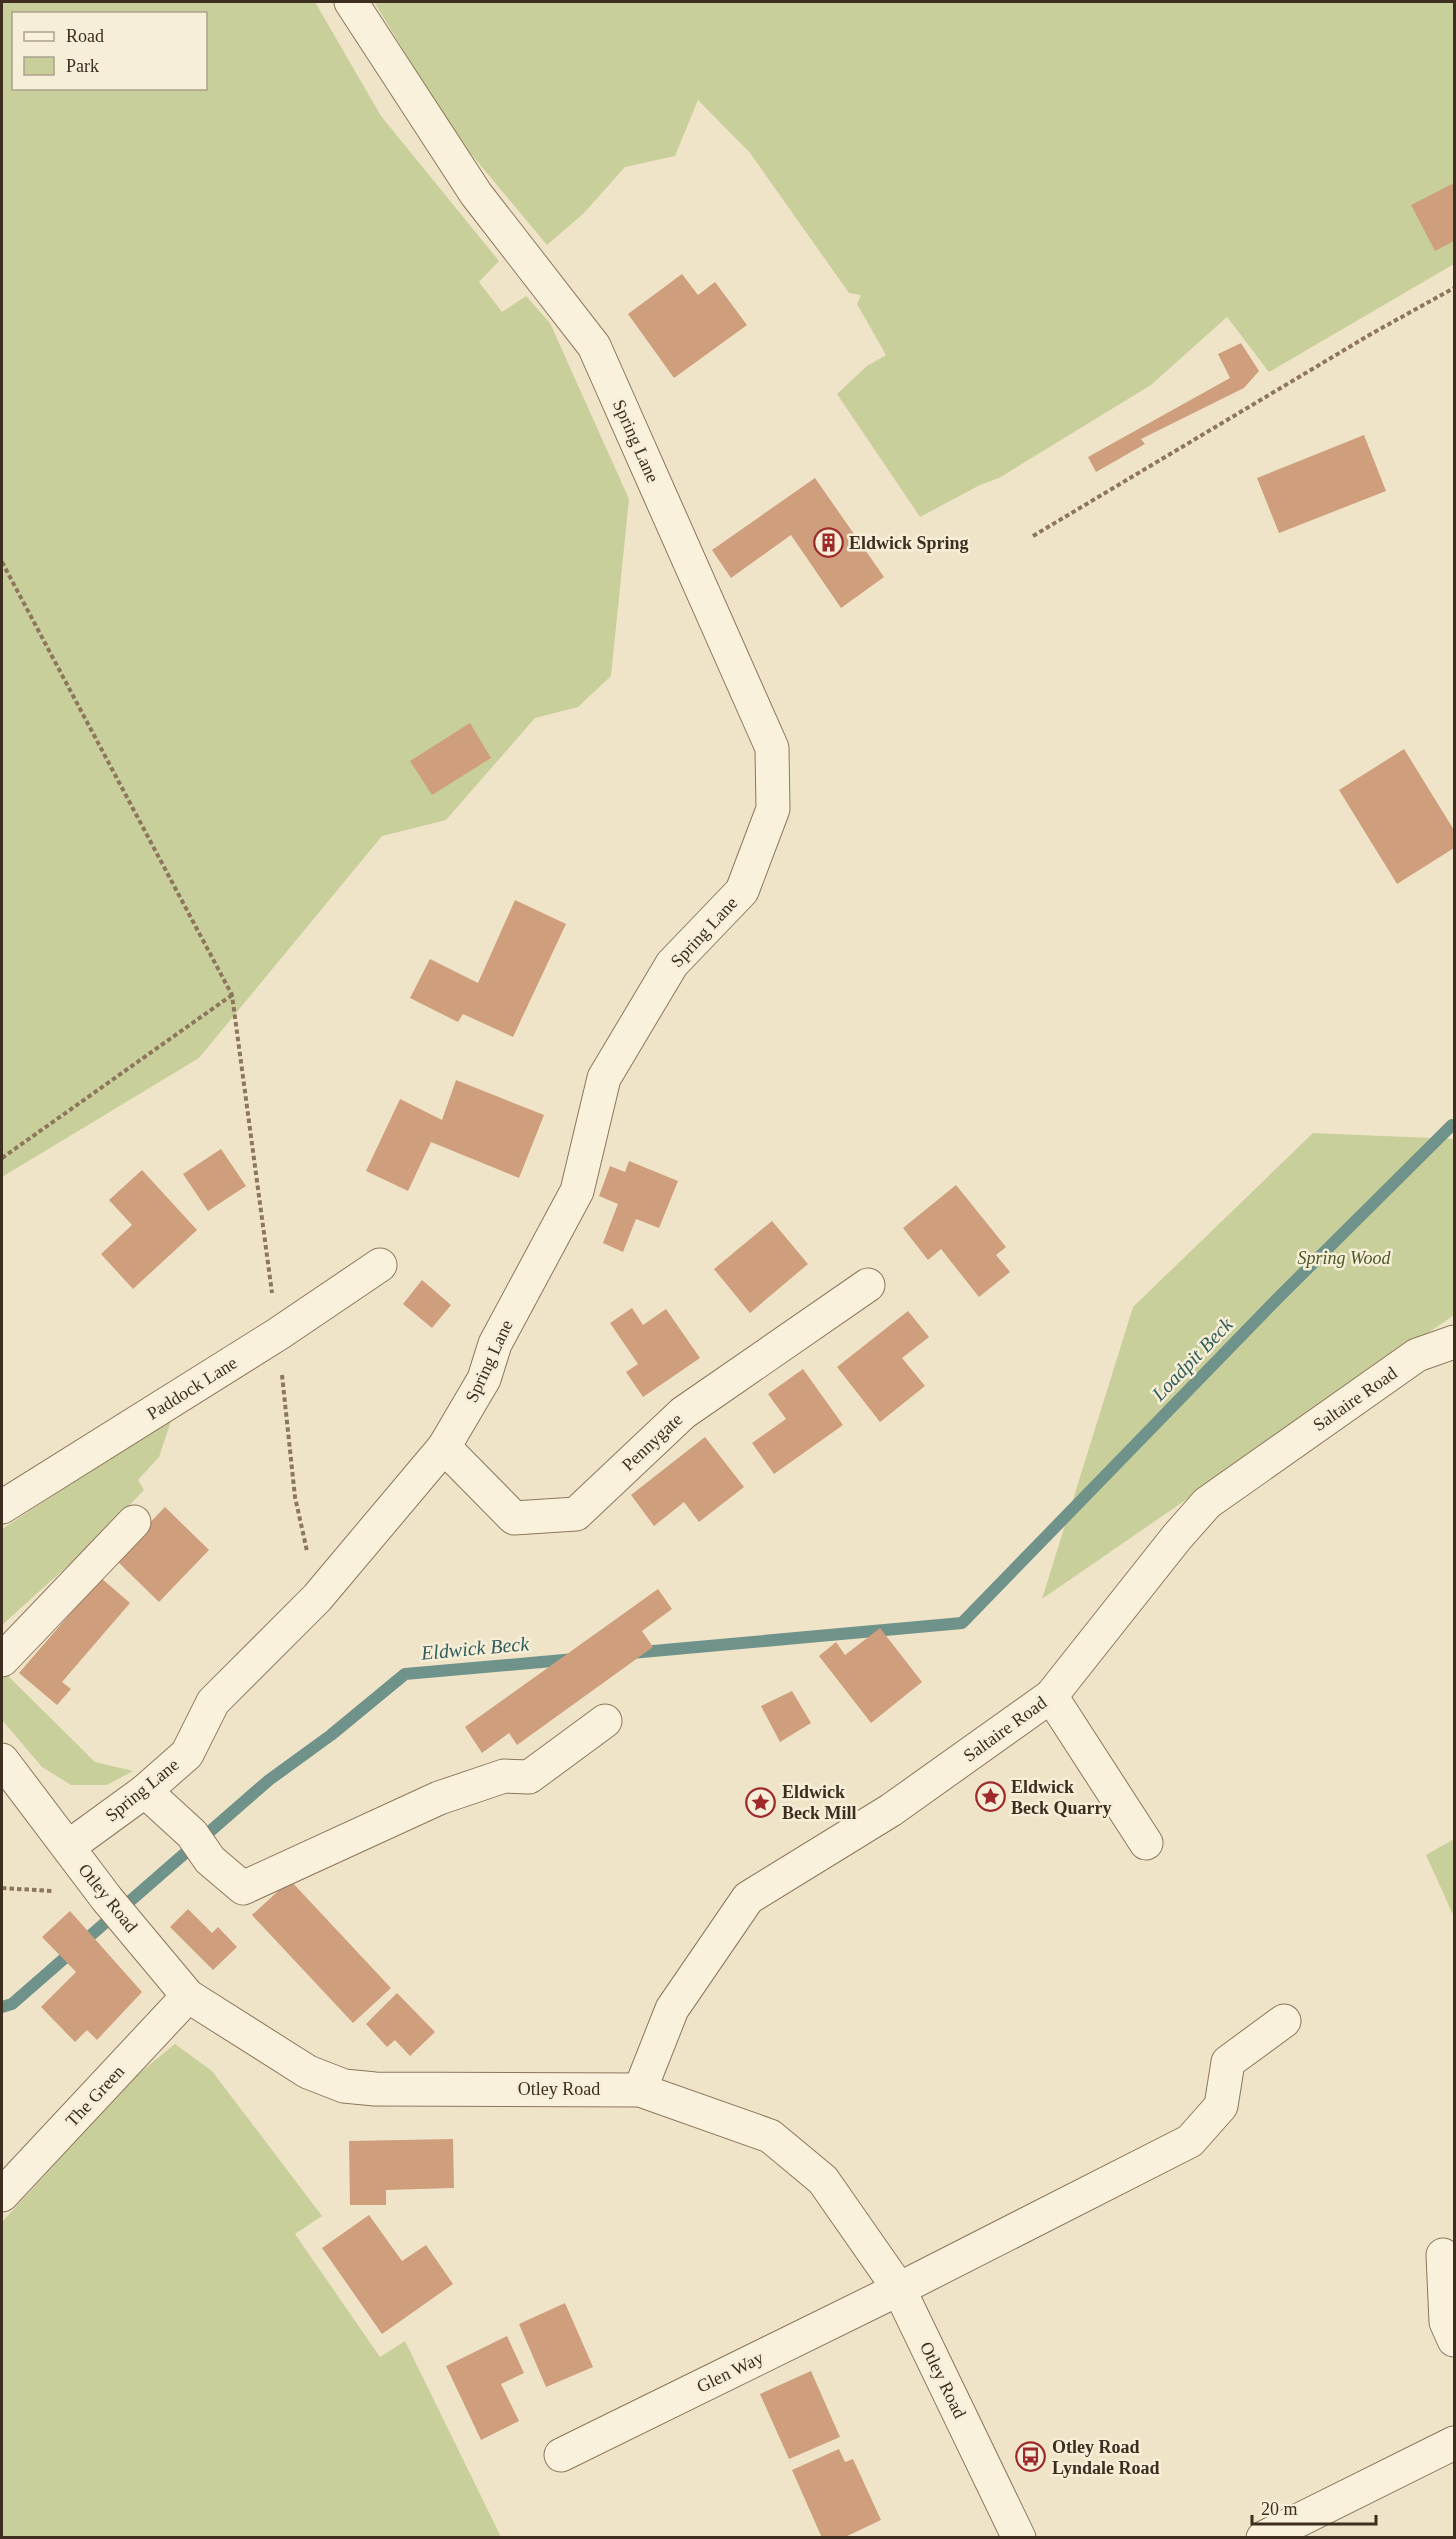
<svg xmlns="http://www.w3.org/2000/svg" width="1456" height="2539" font-family="'Times New Roman',serif">
<rect width="100%" height="100%" fill="#f0e4c8"/>
<!-- green -->
<g fill="#c9cf9b" fill-rule="evenodd">
<path d="M2 2H315L381 116 499 261 479 282 502 312 526 296 550 323 629 499 611 676 578 707 535 718 446 820 382 836 199 1058 2 1177ZM14 14H206V88H14Z"/>
<path d="M374 2H1454V264L1269 372 1227 317 1151 385 999 478 980 485 920 517 837 394 867 366 886 355 857 304 861 295 849 293 750 153 698 100 675 156 625 167 584 213 547 245 456 136Z"/>
<path d="M1313 1133 1454 1139V1315L1042 1599 1133 1307Z"/>
<path d="M172 1418 159 1457 138 1480 144 1490 93 1543 2 1625V1529Z"/>
<path d="M6 1674 95 1762 133 1771 107 1785H71L42 1767 2 1720V1678Z"/>
<path d="M1454 1839V1917L1426 1855Z"/>
<path d="M175 2044 212 2071 322 2216 295 2234 380 2357 405 2341 501 2537H2V2222L137 2075Z"/>
</g>
<g fill="none" stroke-linecap="round" stroke-linejoin="round">
<!-- stream -->
<g stroke="#6f938a" stroke-width="12">
<path d="M631 1653 962 1623 1277 1299 1452 1125 1454 1126"/>
<path d="M2 2007 12 2004 269 1780 331 1735 405 1674 575 1659"/>
</g>
</g>
<!-- building -->
<g fill="#cf9f7d">
<path d="M1454 183V241L1435 251 1411 205Z"/>
<path d="M682 274 698 295 715 282 747 325 674 378 628 314Z"/>
<path d="M1241 343 1259 371 1244 388 1141 439 1145 444 1096 472 1088 457 1230 378 1218 354Z"/>
<path d="M1364 435 1386 491 1279 533 1257 478Z"/>
<path d="M815 478 884 577 841 608 791 535 731 578 712 550Z"/>
<path d="M470 723 491 758 432 795 410 761Z"/>
<path d="M1404 749 1454 830V848L1397 884 1339 790Z"/>
<path d="M515 900 566 924 513 1037 463 1014 458 1022 410 998 430 959 478 983Z"/>
<path d="M456 1080 544 1115 519 1178 431 1142 408 1191 366 1171 400 1099 442 1120Z"/>
<path d="M221 1149 246 1186 208 1211 183 1174Z"/>
<path d="M629 1161 678 1181 659 1228 636 1219 623 1252 603 1243 618 1204 599 1196 610 1166 625 1172Z"/>
<path d="M142 1170 197 1230 133 1289 101 1254 132 1225 109 1200Z"/>
<path d="M956 1185 1006 1247 996 1255 1010 1272 979 1297 941 1249 928 1260 903 1228Z"/>
<path d="M772 1221 808 1264 750 1313 714 1269Z"/>
<path d="M422 1280 451 1305 432 1328 403 1304Z"/>
<path d="M632 1308 643 1325 666 1309 700 1358 643 1397 626 1372 638 1364 610 1323Z"/>
<path d="M908 1311 929 1337 902 1358 925 1386 880 1422 837 1367Z"/>
<path d="M803 1369 843 1425 774 1474 752 1443 786 1419 768 1394Z"/>
<path d="M705 1437 744 1487 699 1522 684 1502 654 1526 631 1495Z"/>
<path d="M165 1507 209 1550 159 1602 115 1559Z"/>
<path d="M101 1578 130 1603 62 1682 71 1689 57 1705 19 1673Z"/>
<path d="M658 1589 672 1609 642 1631 653 1647 517 1745 509 1733 482 1753 465 1727Z"/>
<path d="M880 1628 922 1682 871 1723 819 1656 836 1642 845 1655Z"/>
<path d="M792 1691 811 1723 780 1742 761 1706Z"/>
<path d="M290 1880 391 1988 353 2023 252 1915Z"/>
<path d="M188 1909 212 1933 218 1927 237 1947 213 1970 170 1927Z"/>
<path d="M70 1911 142 1992 97 2040 87 2030 75 2042 41 2007 76 1972 42 1937Z"/>
<path d="M397 1993 435 2032 410 2056 395 2040 387 2047 366 2024Z"/>
<path d="M453 2139 454 2188 386 2190V2205H350L349 2141Z"/>
<path d="M369 2215 402 2261 426 2245 453 2284 382 2334 322 2248Z"/>
<path d="M565 2303 593 2367 546 2387 519 2324Z"/>
<path d="M507 2336 524 2373 501 2384 519 2421 481 2440 446 2366Z"/>
<path d="M811 2371 840 2437 789 2459 760 2394Z"/>
<path d="M839 2449 845 2462 853 2459 881 2520 843 2538H822L792 2470Z"/>
</g>
<g fill="none" stroke-linecap="round" stroke-linejoin="round">
<defs>
<g id="minor">
<path d="M444 1447 514 1518 576 1514 683 1413 868 1285"/>
<path d="M2 1507 278 1334 380 1265"/>
<path d="M2 1660 134 1522"/>
<path d="M1051 1696 1146 1843"/>
<path d="M2 1760 107 1899 188 1996 308 2072 344 2086 375 2089 640 2090 770 2136 823 2180 899 2289 1019 2538"/>
<path d="M145 1791 192 1834 210 1860 243 1888 439 1798 504 1776 529 1777 605 1721"/>
<path d="M68 1847 145 1791 187 1754 213 1702 317 1598 444 1447 484 1379 495 1344 577 1191 604 1078 672 964 742 891 773 809 772 748 594 346 476 194 351 2"/>
<path d="M640 2090 672 2009 748 1898 891 1810 1051 1696 1177 1537 1207 1503 1417 1355 1454 1342"/>
<path d="M2 2195 188 1996"/>
<path d="M1443 2255 1446 2322 1454 2340"/>
<path d="M561 2455 899 2289 1190 2141 1221 2106 1228 2062 1284 2021"/>
<path d="M1263 2538 1454 2443"/>
</g>
</defs>
<!-- minor casing -->
<use href="#minor" stroke="#8d765c" stroke-width="35"/>
<!-- path -->
<g stroke="#8d765c" stroke-width="4" stroke-dasharray="4.5 3" stroke-linecap="butt">
<path d="M1033 536 1371 334 1454 288"/>
<path d="M2 562 232 995 272 1293"/>
<path d="M2 1158 232 995"/>
<path d="M282 1375 295 1497 307 1551"/>
<path d="M2 1888 52 1891"/>
</g>
<!-- minor -->
<use href="#minor" stroke="#faf1dc" stroke-width="33"/>
</g>
<!-- icons -->
<defs>
<symbol id="building-ring" viewBox="-11 -11 22 22"><circle r="9.5" fill="#f7eed8" stroke="#9e2a2b" stroke-width="1.5"/><path d="M-4-6H4V6H1V3H-1V6H-4ZM-2.5-4.3h1.7v1.8h-1.7ZM.8-4.3h1.7v1.8H.8ZM-2.5-1h1.7V.8h-1.7ZM.8-1h1.7V.8H.8Z" fill="#9e2a2b"/></symbol>
<symbol id="sight-ring" viewBox="-11 -11 22 22"><circle r="9.5" fill="#f7eed8" stroke="#9e2a2b" stroke-width="1.5"/><path d="M0-6L1.8-2.2L6-1.7L2.9 1.2L3.7 5.4L0 3.3L-3.7 5.4L-2.9 1.2L-6-1.7L-1.8-2.2Z" fill="#9e2a2b"/></symbol>
<symbol id="bus-ring" viewBox="-11 -11 22 22"><circle r="9.5" fill="#f7eed8" stroke="#9e2a2b" stroke-width="1.5"/><path d="M-5-6H5V4H4V6H2V4H-2V6H-4V4H-5ZM-3.5-4V0h7V-4ZM-3.5 1.2v1.5H-2V1.2ZM2 1.2v1.5H3.5V1.2Z" fill="#9e2a2b"/></symbol>
</defs>
<g fill-rule="evenodd">
<use href="#building-ring" x="812" y="526" width="33" height="33"/>
<use href="#sight-ring" x="974" y="1780" width="33" height="33"/>
<use href="#sight-ring" x="744" y="1786" width="33" height="33"/>
<use href="#bus-ring" x="1014" y="2440" width="33" height="33"/>
</g>
<g text-anchor="middle" stroke-width="5" stroke-linejoin="round" paint-order="stroke">
<!-- street labels -->
<g font-size="18" fill="#3d2e20" stroke="#f7eed8">
<text transform="translate(636 441) rotate(66)" y="6">Spring Lane</text>
<text transform="translate(704 932) rotate(-47)" y="6">Spring Lane</text>
<text transform="translate(489 1361) rotate(-65)" y="6">Spring Lane</text>
<text transform="translate(192 1388) rotate(-32)" y="6">Paddock Lane</text>
<text transform="translate(1355 1399) rotate(-35)" y="6">Saltaire Road</text>
<text transform="translate(652 1442) rotate(-43)" y="6">Pennygate</text>
<text transform="translate(1005 1729) rotate(-36)" y="6">Saltaire Road</text>
<text transform="translate(142 1790) rotate(-39)" y="6">Spring Lane</text>
<text transform="translate(108 1898) rotate(51)" y="6">Otley Road</text>
<text x="559" y="2095">Otley Road</text>
<text transform="translate(95 2096) rotate(-47)" y="6">The Green</text>
<text transform="translate(730 2372) rotate(-26)" y="6">Glen Way</text>
<text transform="translate(943 2380) rotate(64)" y="6">Otley Road</text>
</g>
<!-- poi labels -->
<g font-size="18" font-weight="bold" fill="#3d2e20" stroke="#f7eed8" text-anchor="start">
<text x="849" y="549">Eldwick Spring</text>
<text x="1011" y="1793">Eldwick<tspan x="1011" dy="21">Beck Quarry</tspan></text>
<text x="782" y="1798">Eldwick<tspan x="782" dy="21">Beck Mill</tspan></text>
<text x="1052" y="2453">Otley Road<tspan x="1052" dy="21">Lyndale Road</tspan></text>
</g>
<!-- park labels -->
<g font-size="18" font-style="italic" fill="#4d5a26" stroke="#f7eed8">
<text x="1344" y="1264">Spring Wood</text>
</g>
<!-- water labels -->
<g font-size="20" font-style="italic" fill="#2f5d5a" stroke="#f7eed8">
<text transform="translate(1192 1359) rotate(-46)" y="7">Loadpit Beck</text>
<text transform="translate(475 1648) rotate(-5)" y="7">Eldwick Beck</text>
</g>
</g>
<!-- border -->
<rect width="1456" height="2539" fill="none" stroke="#3d2e20" stroke-width="6"/>
<!-- legend -->
<rect x="12" y="12" width="195" height="78" fill="#f7eed8" stroke="#ada18e" stroke-width="1.5"/>
<rect x="24" y="32" width="30" height="9" fill="#faf1dc" stroke="#ada18e" stroke-width="1.5"/>
<text x="66" y="42" font-size="18" fill="#3d2e20">Road</text>
<rect x="24" y="57" width="30" height="18" fill="#c9cf9b" stroke="#ada18e" stroke-width="1.5"/>
<text x="66" y="72" font-size="18" fill="#3d2e20">Park</text>
<!-- scale -->
<path d="M1252 2515v9h124v-9" fill="none" stroke="#3d2e20" stroke-width="3"/>
<text x="1261" y="2515" font-size="18" fill="#3d2e20" stroke="#f7eed8" stroke-width="4.5" paint-order="stroke">20 m</text>
</svg>
